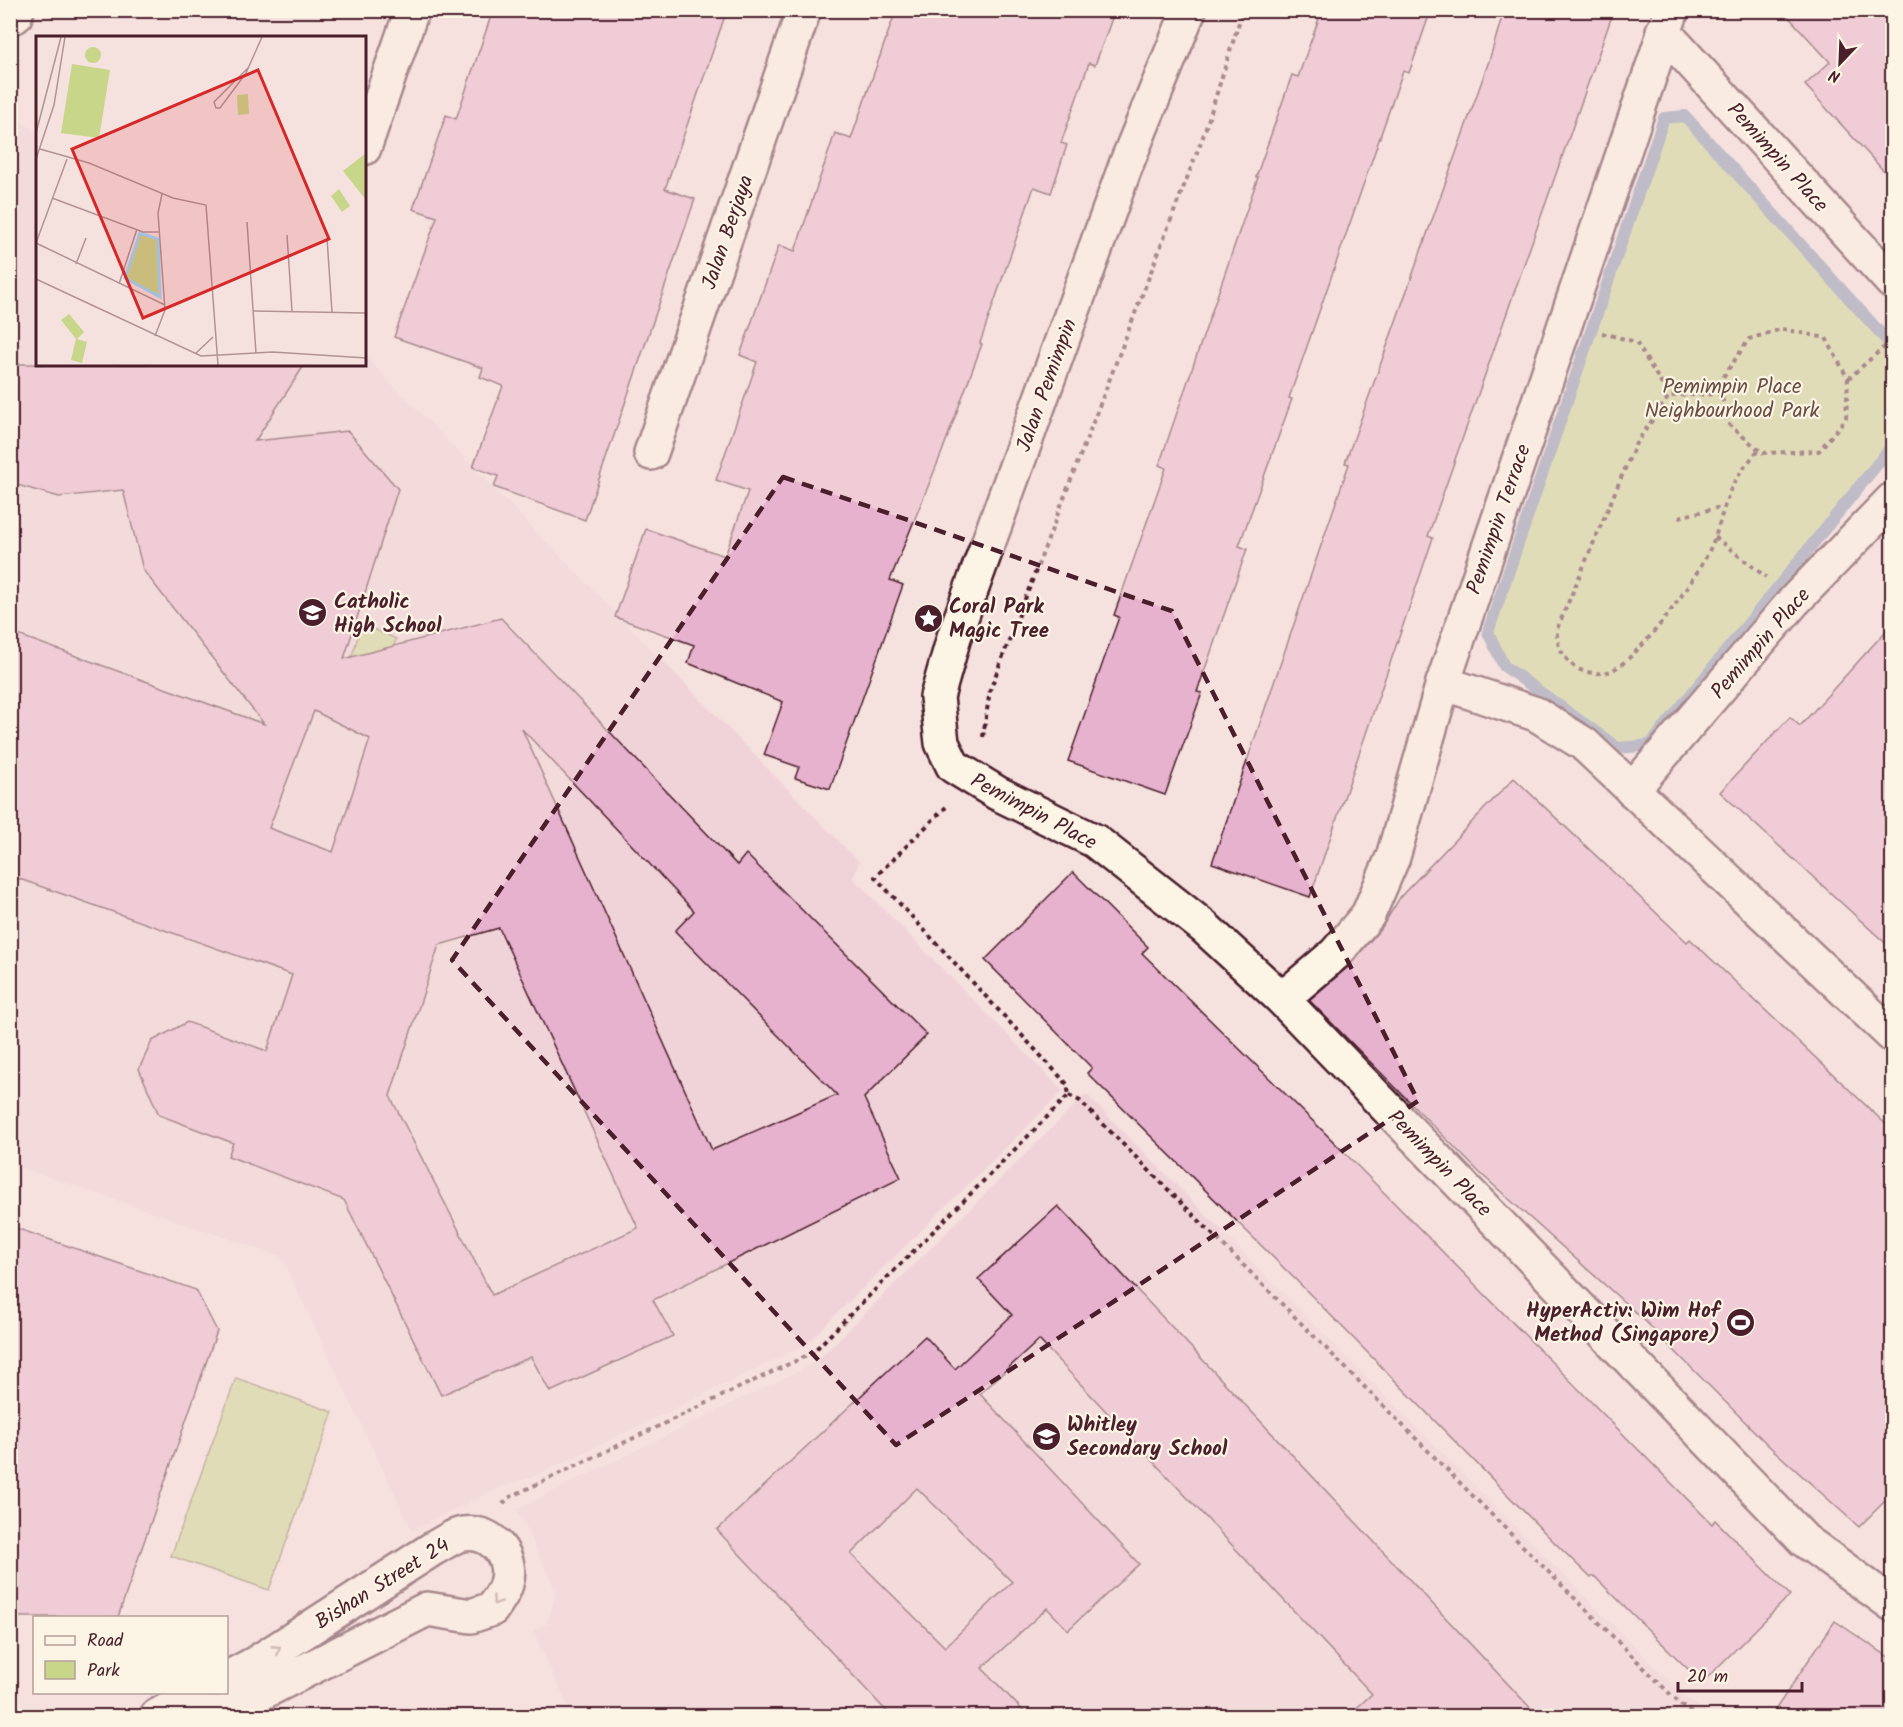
<svg xmlns="http://www.w3.org/2000/svg" width="1903" height="1727" font-family="Kalam,sans-serif">
<rect width="100%" height="100%" fill="#f5e1de"/>
<filter id="ink" filterUnits="userSpaceOnUse"><feTurbulence type="fractalNoise" baseFrequency=".0167" numOctaves="2"/><feDisplacementMap in="SourceGraphic" scale="12" xChannelSelector="R" yChannelSelector="G"/><feConvolveMatrix kernelMatrix="1 2 1 2 8 2 1 2 1" color-interpolation-filters="sRGB"/></filter>
<g filter="url(#ink)">
<!-- built -->
<g fill="#f0d3d9">
<path d="M10 114 37 132 38 364H364L365 356 859 862 853 878 1063 1091 804 1346 536 1476 505 1485 412 1531 281 1257 11 1164Z"/>
<path d="M1086 1094 1686 1698 1711 1716H572L533 1631 547 1624 556 1591 517 1509 816 1362Z"/>
</g>
<!-- green -->
<g fill="#c8d68a" stroke="#897a5a" stroke-width="1.5">
<path d="M1685 116 1892 346V446L1650 745 1618 748 1504 666 1488 632 1664 118Z"/>
<path d="M362 624 396 639 375 707 339 697Z"/>
<path d="M236 1378 333 1412 269 1590 171 1556Z"/>
</g>
<g fill="none" stroke-linecap="round" stroke-linejoin="round">
<!-- stream -->
<path stroke="#7b8faa" stroke-width="12" d="M1892 346 1685 116 1664 118 1488 632 1504 666 1618 748 1650 745 1892 446"/>
</g>
<!-- building -->
<g fill="#e6b2cd" stroke="#4a1f2b" stroke-width="1.5" fill-rule="evenodd">
<path d="M493 10H727L665 189 695 199 585 520 494 487 498 476 473 467 503 386 480 377 483 368 394 337 437 217 413 209 446 115 456 119Z"/>
<path d="M896 10H1115L1095 65 1089 63 1061 143 1067 145 1051 193 1034 187 980 343 982 344 942 452 890 580 903 585 830 789 795 778 799 767 764 755 783 702 688 663 694 645 615 617 646 529 725 556 748 491 716 480 757 362 740 355 779 245 795 251 835 133 851 139Z"/>
<path d="M1322 10H1431L1409 73 1403 71 1289 398 1292 399 1239 546 1247 549 1197 692 1202 693 1165 795 1068 761 1119 617 1114 615 1166 468 1159 465 1258 177H1256L1292 75 1298 77Z"/>
<path d="M1504 10H1614L1428 536 1433 538 1310 897 1212 863 1349 464 1345 463 1358 427 1489 61Z"/>
<path d="M1782 10H1876L1893 29V181L1805 85 1830 62Z"/>
<path d="M10 364H305L255 441 348 431 398 489 344 659 501 618 737 865 746 854 927 1035 864 1098 901 1178 653 1300 673 1336 550 1392 531 1357 441 1395 344 1200 228 1156 233 1143 159 1115 139 1069 152 1041 187 1022 267 1051 292 975 11 876 10 632 264 724 143 570 123 490 59 497 10 483ZM314 711 370 739 333 852 269 828ZM522 729 694 911 675 931 837 1095 712 1150ZM499 928 638 1228 492 1295 390 1096 439 945Z"/>
<path d="M1893 623V950L1720 792 1790 717 1800 726Z"/>
<path d="M1514 778 1687 942 1690 939 1893 1131V1493L1859 1527 1769 1446 1644 1320 1480 1173 1309 1000 1350 965 1382 927 1401 896Z"/>
<path d="M1073 872 1148 947 1142 953 1321 1129 1712 1524 1715 1520 1790 1595 1702 1683 1594 1576 1591 1578 1554 1542 1298 1282 1087 1073 1092 1068 985 960Z"/>
<path d="M1058 1206 1538 1716H1348L1372 1694 1039 1340 980 1394 1139 1564 1068 1630 1047 1608 982 1668 1028 1716H891L717 1530 925 1336 955 1369 1012 1315 978 1279ZM917 1488 1012 1582 945 1647 851 1554Z"/>
<path d="M10 1226 196 1290 217 1331 118 1617H10Z"/>
<path d="M1835 1621 1893 1660V1716H1771Z"/>
</g>
<g fill="none" stroke-linecap="round" stroke-linejoin="round">
<defs>
<g id="street">
<path d="M1189 10 1127 162 954 637 937 697 942 743 953 766 997 793 1095 841 1204 927 1282 999 1804 1540 1892 1604"/>
<path d="M15 16 17 10"/>
<path d="M1663 31 1892 282"/>
<path d="M364 148 412 10"/>
<path d="M651 453 804 10"/>
<path d="M1443 683 1536 714 1584 744 1892 1035"/>
<path d="M1632 790 1794 601 1892 500"/>
<path d="M1282 999 1336 953 1368 915 1393 857 1443 683 1672 10"/>
<path d="M157 1716 201 1692"/>
<path d="M216 1716 427 1609 471 1616 492 1609C497 1601 504 1593 506 1584 514 1557 492 1529 463 1534 454 1535 442 1544 434 1548L256 1663 226 1679"/>
</g>
</defs>
<!-- street casing -->
<use href="#street" stroke="#4a1f2b" stroke-width="38"/>
<!-- path -->
<g stroke="#4a1f2b" stroke-width="4" stroke-dasharray="4.5 4.5" stroke-linecap="butt">
<path d="M1782 329 1826 338 1848 379 1846 418 1819 451 1763 453 1728 424 1719 383 1749 339Z"/>
<path d="M1602 333 1636 342 1669 396"/>
<path d="M1848 379 1892 340"/>
<path d="M1721 394 1669 396 1635 445 1557 629C1556 645 1562 657 1576 668 1584 673 1602 675 1611 671 1641 656 1691 586 1707 555 1717 537 1720 518 1727 499 1733 480 1746 465 1759 449"/>
<path d="M1679 517 1725 506"/>
<path d="M1715 537 1766 577"/>
<path d="M983 737 990 690 1204 134 1243 10"/>
<path d="M1069 1095 1080 1101 1682 1706 1697 1716"/>
<path d="M503 1504 508 1498 812 1353 1069 1095 1067 1084 875 877 946 807"/>
<path d="M105 1716 120 1708"/>
</g>
<!-- street -->
<use href="#street" stroke="#fcf5e5" stroke-width="33"/>
</g>
<!-- one-way arrows -->
<defs><path id="oneway-chevron" d="M-2-3.5L2.5 0L-2 3.5" fill="none" stroke-width="1.6" stroke-linecap="round" stroke-linejoin="round" transform="scale(1.5)"/></defs>
<g stroke="#a38a88">
<use href="#oneway-chevron" transform="translate(496 1601) rotate(124)"/>
<use href="#oneway-chevron" transform="translate(277 1649) rotate(-33)"/>
</g>
</g>
<!-- marked area -->
<path d="M0 0H1903V1727H0ZM783 477 1172 611 1418 1101 896 1445 452 960Z" fill="#f5e1de" fill-opacity=".55" fill-rule="evenodd"/>
<path fill="none" stroke="#4a1f2b" stroke-width="4.5" stroke-dasharray="12 8" stroke-linejoin="round" d="M783 477 1172 611 1418 1101 896 1445 452 960Z"/>
<!-- icons -->
<defs>
<symbol id="school-disc" viewBox="-11 -11 22 22"><circle r="9.5" fill="#4a1f2b" stroke="#fcf5e5"/><path d="M0-5L7-2L0 1L-7-2ZM-4 1L0 2.5L4 1V4Q0 6-4 4Z" fill="#fff"/></symbol>
<symbol id="sight-disc" viewBox="-11 -11 22 22"><circle r="9.5" fill="#4a1f2b" stroke="#fcf5e5"/><path d="M0-6L1.8-2.2L6-1.7L2.9 1.2L3.7 5.4L0 3.3L-3.7 5.4L-2.9 1.2L-6-1.7L-1.8-2.2Z" fill="#fff"/></symbol>
<symbol id="stadium-disc" viewBox="-11 -11 22 22"><circle r="9.5" fill="#4a1f2b" stroke="#fcf5e5"/><path d="M0-5a6.5 5 0 1 0 0 10a6.5 5 0 1 0 0-10ZM-3.5-1.8h7v3.6h-7Z" fill="#fff"/></symbol>
</defs>
<g fill-rule="evenodd">
<use href="#school-disc" x="296" y="596" width="33" height="33"/>
<use href="#sight-disc" x="912" y="602" width="33" height="33"/>
<use href="#stadium-disc" x="1724" y="1306" width="33" height="33"/>
<use href="#school-disc" x="1030" y="1420" width="33" height="33"/>
</g>
<g text-anchor="middle" stroke-width="4.5" stroke-linejoin="round" paint-order="stroke">
<!-- street labels -->
<g font-size="21" fill="#4a1f2b" stroke="#fcf5e5">
<text transform="translate(1778 157) rotate(48)" y="7">Pemimpin Place</text>
<text transform="translate(727 232) rotate(-71)" y="7">Jalan Berjaya</text>
<text transform="translate(1046 385) rotate(-70)" y="7">Jalan Pemimpin</text>
<text transform="translate(1498 519) rotate(-71)" y="7">Pemimpin Terrace</text>
<text transform="translate(1760 643) rotate(-49)" y="7">Pemimpin Place</text>
<text transform="translate(1034 811) rotate(28)" y="7">Pemimpin Place</text>
<text transform="translate(1440 1163) rotate(46)" y="7">Pemimpin Place</text>
<text transform="translate(382 1583) rotate(-32)" y="7">Bishan Street 24</text>
</g>
<!-- park labels -->
<g font-size="21" fill="#6a4d43" stroke="#fcf5e5">
<text x="1732" y="393">Pemimpin Place<tspan x="1732" dy="24">Neighbourhood Park</tspan></text>
</g>
<!-- poi labels -->
<g font-size="21" font-weight="bold" fill="#4a1f2b" stroke="#fcf5e5" text-anchor="start">
<text x="334" y="608">Catholic<tspan x="334" dy="24">High School</tspan></text>
<text x="949" y="613">Coral Park<tspan x="949" dy="24">Magic Tree</tspan></text>
<text x="1720" y="1317" text-anchor="end">HyperActiv: Wim Hof<tspan x="1720" dy="24">Method (Singapore)</tspan></text>
<text x="1067" y="1431">Whitley<tspan x="1067" dy="24">Secondary School</tspan></text>
</g>
</g>
<!-- overview -->
<g transform="translate(36 36)">
<rect width="330" height="330" fill="#f5e1de"/>
<path d="M49 19a8 8 0 1 1 16 0a8 8 0 1 1-16 0ZM36 28 74 34 63 102 25 97ZM212 58 213 78 202 79 201 59ZM330 117V164L307 135ZM303 153 314 170 306 176 295 160ZM104 197 122 203 124 261 89 242ZM33 278 48 296 41 303 51 306 46 327 35 324 40 303 25 284Z" fill="#c8d68a"/>
<path fill="none" stroke="#9cdafe" stroke-width="3" d="M104 197 122 203 124 261 89 242Z"/>
<path fill="none" stroke="#b19396" stroke-width="1.5" d="M212 32 178 66 180 72H184L210 37 226 1M0 97 25 1M4 113 53 127 137 162 170 169 182 329M0 123 18 69 29 1M31 123 0 207 129 269M16 162 107 196H124M211 186 220 317M251 199 256 275M291 202 296 276M40 228 50 202M0 243 165 320 237 316 330 322M83 248 101 193M217 275 330 277M119 300 129 274 122 177 126 158M159 318 177 301"/>
<path fill="#d62828" fill-opacity="0.15" stroke="#d62828" stroke-width="3" d="M222 34 293 203 107 282 36 113Z"/>
<rect width="330" height="330" fill="none" stroke="#4a1f2b" stroke-width="3"/>
</g>
<!-- margin -->
<rect width="1903" height="1727" fill="none" stroke="#fcf5e5" stroke-width="36"/>
<rect x="18" y="18" width="1867" height="1691" fill="none" stroke="#4a1f2b" stroke-width="2" filter="url(#ink)"/>
<!-- legend -->
<rect x="33" y="1616" width="195" height="78" fill="#fcf5e5" stroke="#b59f9b" stroke-width="1.5"/>
<rect x="45" y="1636" width="30" height="9" fill="#fcf5e5" stroke="#b59f9b" stroke-width="1.5"/>
<text x="87" y="1646" font-size="18" fill="#4a1f2b">Road</text>
<rect x="45" y="1661" width="30" height="18" fill="#c8d68a" stroke="#b59f9b" stroke-width="1.5"/>
<text x="87" y="1676" font-size="18" fill="#4a1f2b">Park</text>
<!-- north arrow -->
<g transform="translate(1840 63) rotate(203)" stroke="#fcf5e5" stroke-width="4.5" paint-order="stroke">
<path d="M0-4.5L10 22L0 15L-10 22Z" fill="#4a1f2b"/>
<text y="-9" font-size="16" font-weight="bold" text-anchor="middle" fill="#4a1f2b">N</text>
</g>
<!-- scale -->
<path d="M1678 1682v9h124v-9" fill="none" stroke="#4a1f2b" stroke-width="3"/>
<text x="1687" y="1682" font-size="18" fill="#4a1f2b" stroke="#fcf5e5" stroke-width="4.5" paint-order="stroke">20 m</text>
</svg>
